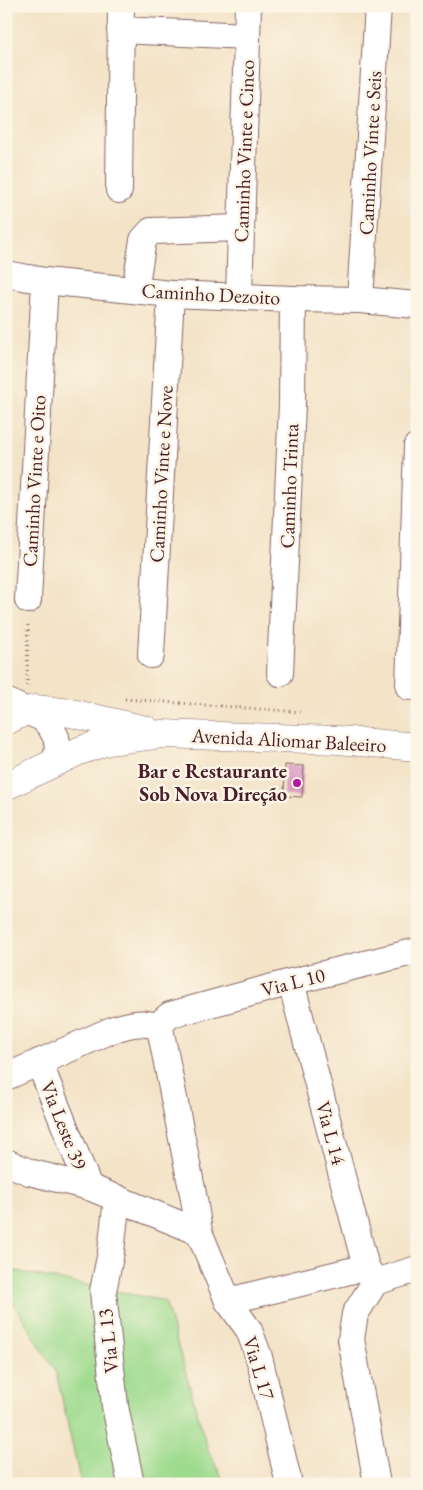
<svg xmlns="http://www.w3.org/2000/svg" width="423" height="1490" font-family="'EB Garamond',serif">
<rect width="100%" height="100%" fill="#fcf5e5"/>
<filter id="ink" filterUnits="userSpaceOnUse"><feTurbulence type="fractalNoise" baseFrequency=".02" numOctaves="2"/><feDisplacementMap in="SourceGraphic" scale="10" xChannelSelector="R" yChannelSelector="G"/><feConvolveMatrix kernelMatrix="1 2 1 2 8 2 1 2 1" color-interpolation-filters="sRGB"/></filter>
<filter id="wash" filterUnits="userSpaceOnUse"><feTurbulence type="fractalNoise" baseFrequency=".0096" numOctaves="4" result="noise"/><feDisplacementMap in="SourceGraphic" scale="20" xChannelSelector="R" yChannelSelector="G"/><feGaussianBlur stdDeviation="1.12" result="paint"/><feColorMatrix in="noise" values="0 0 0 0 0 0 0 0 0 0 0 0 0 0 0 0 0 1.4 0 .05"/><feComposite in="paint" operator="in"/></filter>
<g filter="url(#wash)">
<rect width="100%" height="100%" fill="#f3e3c7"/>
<!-- green -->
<path fill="#9edb8f" stroke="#747d5d" d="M6 1269 165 1301 208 1450 225 1484H81L56 1372 6 1291Z"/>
<g id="blocks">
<!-- building -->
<path fill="#d794bf" d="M285 765 304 766 302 797 284 796Z"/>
</g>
</g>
<g filter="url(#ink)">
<use href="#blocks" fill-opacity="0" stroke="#856462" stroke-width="1"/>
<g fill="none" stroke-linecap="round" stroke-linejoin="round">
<defs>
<g id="minor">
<path d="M120 30 247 36"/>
<path d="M119 190 121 6"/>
<path d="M6 274 45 281 171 294 293 299 360 300 417 305"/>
<path d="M135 290 143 240 151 231 241 228"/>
<path d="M239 296 248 6"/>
<path d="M360 300 378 6"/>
<path d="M28 600 45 281"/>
<path d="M151 655 171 294"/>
<path d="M280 673 292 404 293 299"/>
<path d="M409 687 417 446"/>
<path d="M6 701 26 711 42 718 50 726 56 737 58 748 55 763"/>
<path d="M291 982 366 1267 375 1282"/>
<path d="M39 1062 89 1187"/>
<path d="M6 1077 114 1029C130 1024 145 1020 160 1028"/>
<path d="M6 1162 29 1172 89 1187 199 1232"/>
<path d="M117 1198 111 1252 103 1291 115 1406 131 1484"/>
<path d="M228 1301 366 1267"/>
<path d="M289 1484 259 1357 249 1330 228 1301 199 1232 194 1199 160 1028 164 1020 170 1015 291 982 417 951"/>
<path d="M377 1484 351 1339 355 1314 375 1282 417 1269"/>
</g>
<g id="major">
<path d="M6 721 26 711 35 709 71 713 146 730"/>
<path d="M6 786 79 751 108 741 162 734 338 740 417 747"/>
</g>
</defs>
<!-- minor casing -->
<use href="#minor" stroke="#856462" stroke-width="28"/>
<!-- major casing -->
<use href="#major" stroke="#856462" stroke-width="29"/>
<!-- path -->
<g stroke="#856462" stroke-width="3" stroke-dasharray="1 4" stroke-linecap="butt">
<path d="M27 686 28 622"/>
<path d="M125 699 300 712"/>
</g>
<!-- minor -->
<use href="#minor" stroke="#fff" stroke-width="26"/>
<!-- major -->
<use href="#major" stroke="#fff" stroke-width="28"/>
</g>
</g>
<!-- markers -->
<circle fill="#b5179e" stroke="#fcf5e5" stroke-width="2" cx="297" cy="783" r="5"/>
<g text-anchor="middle" stroke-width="5" stroke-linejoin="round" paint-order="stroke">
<!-- street labels -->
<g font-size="20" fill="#4a1f2b" stroke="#fcf5e5">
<text transform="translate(244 151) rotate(-88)" y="7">Caminho Vinte e Cinco</text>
<text transform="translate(370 153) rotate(-87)" y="7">Caminho Vinte e Seis</text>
<text transform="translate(211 294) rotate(3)" y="7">Caminho Dezoito</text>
<text transform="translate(161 474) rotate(-87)" y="7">Caminho Vinte e Nove</text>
<text transform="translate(34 481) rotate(-87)" y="7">Caminho Vinte e Oito</text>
<text transform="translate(289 486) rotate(-88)" y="7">Caminho Trinta</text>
<text transform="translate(289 740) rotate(3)" y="7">Avenida Aliomar Baleeiro</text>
<text transform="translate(293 982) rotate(-14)" y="7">Via L 10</text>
<text transform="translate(64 1125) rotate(68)" y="7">Via Leste 39</text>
<text transform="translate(331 1133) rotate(75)" y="7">Via L 14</text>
<text transform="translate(108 1341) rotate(-96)" y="7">Via L 13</text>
<text transform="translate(259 1368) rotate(73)" y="7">Via L 17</text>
</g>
<!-- poi labels -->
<g font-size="20" font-weight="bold" fill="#4a1f2b" stroke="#fcf5e5" text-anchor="end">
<text x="287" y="778">Bar e Restaurante<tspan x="287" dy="23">Sob Nova Direção</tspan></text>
</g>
</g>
<!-- margin -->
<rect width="423" height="1490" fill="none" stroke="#fcf5e5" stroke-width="25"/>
</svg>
